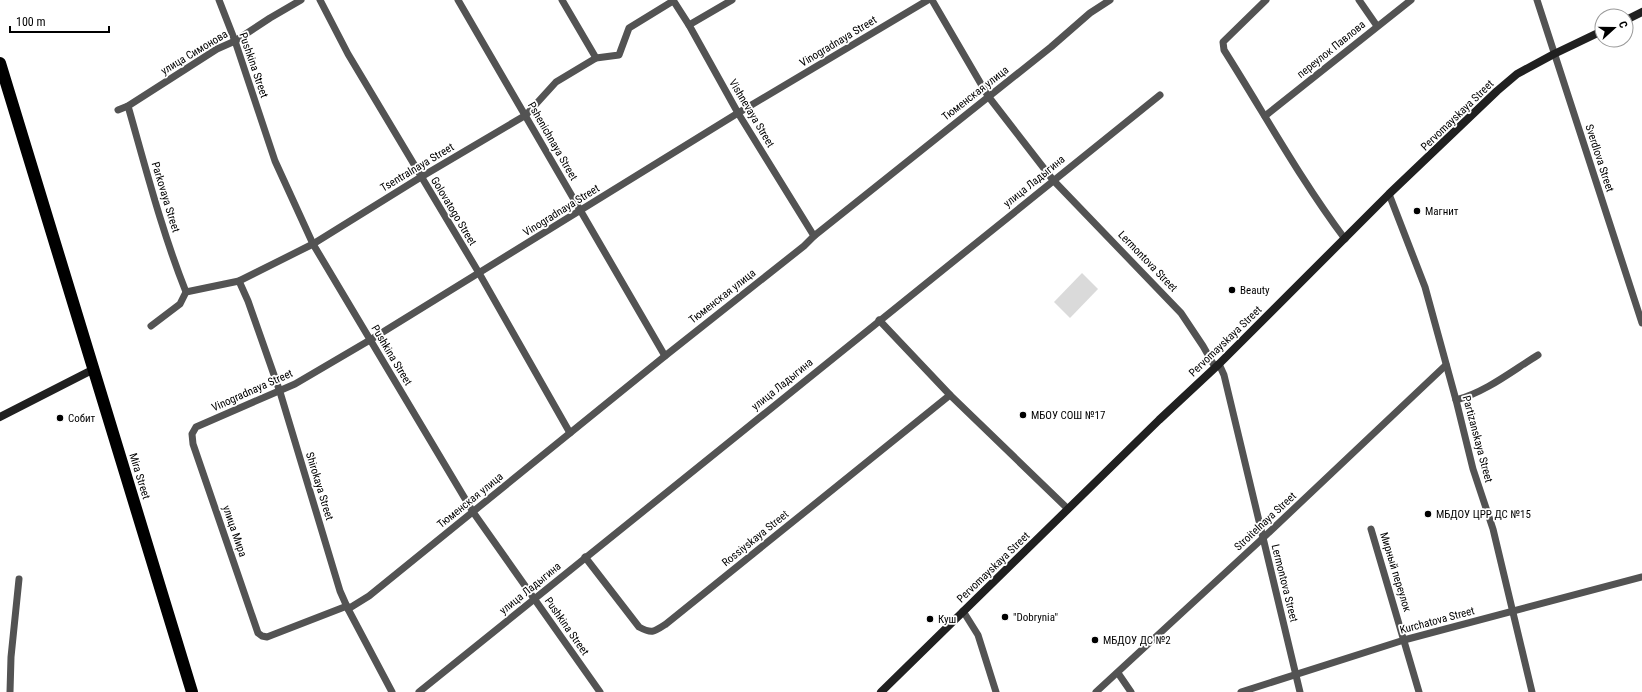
<svg xmlns="http://www.w3.org/2000/svg" width="1642" height="692" font-family="'Roboto Condensed',sans-serif">
<rect width="100%" height="100%" fill="#fff"/>
<!-- green -->
<path fill="#dadada" d="M1082 273 1098 289 1070 318 1054 302Z"/>
<g fill="none" stroke-linecap="round" stroke-linejoin="round">
<!-- street -->
<g stroke="#535353" stroke-width="7">
<path d="M219 0 235 41 275 161 313 244 473 512 600 692"/>
<path d="M320 0 348 54 479 273 570 433"/>
<path d="M458 0 665 356"/>
<path d="M562 0 596 58"/>
<path d="M673 0 689 25 738 113 814 236"/>
<path d="M932 0 988 96 1053 180 1181 313 1203 346 1215 367"/>
<path d="M1266 0 1223 42 1224 50C1264 113 1300 179 1345 239"/>
<path d="M1359 0 1377 26"/>
<path d="M1537 0 1642 323"/>
<path d="M689 25 732 0"/>
<path d="M128 106C146 169 162 232 186 292"/>
<path d="M118 110 128 106 217 49 235 41 270 18 301 0"/>
<path d="M1265 116 1411 0"/>
<path d="M1389 194 1425 287 1456 400 1473 469 1493 529 1532 692"/>
<path d="M239 281 248 301 280 392 340 591 348 609 392 692"/>
<path d="M879 320 950 395 1068 509"/>
<path d="M151 326 180 304 186 292 239 281 313 244 421 177 526 115 556 82 596 58 619 55 629 28 673 1"/>
<path d="M1219 364 1224 375 1300 692"/>
<path d="M1456 400C1486 392 1512 371 1538 355"/>
<path d="M1371 529 1419 692"/>
<path d="M585 557 639 627C652 634 654 632 666 624L950 395"/>
<path d="M347 606 267 637 262 636 258 633 193 444 192 434 196 427 295 384 370 340 738 113 928 0"/>
<path d="M348 609 369 596 665 356 804 246 814 236 1051 47 1090 13 1110 0"/>
<path d="M963 611 978 635 996 692"/>
<path d="M1118 673 1131 692"/>
<path d="M10 692 11 657 19 579"/>
<path d="M419 692 1160 95"/>
<path d="M1096 692 1263 538 1446 365"/>
<path d="M1241 692 1404 640 1642 577"/>
</g>
<!-- secondary -->
<g stroke="#202020" stroke-width="8">
<path d="M1626 20 1642 12"/>
<path d="M0 417 94 369"/>
<path d="M881 692 1159 420 1219 364 1389 194 1497 91 1517 74 1554 54 1602 31"/>
</g>
<!-- highway -->
<path stroke="#000" stroke-width="12" d="M0 63 192 692"/>
</g>
<!-- markers -->
<g fill="#000" stroke="#fff" stroke-width="1.5">
<circle cx="1417" cy="211" r="4"/>
<circle cx="1232" cy="290" r="4"/>
<circle cx="1023" cy="415" r="4"/>
<circle cx="60" cy="418" r="4"/>
<circle cx="1428" cy="514" r="4"/>
<circle cx="1005" cy="617" r="4"/>
<circle cx="930" cy="619" r="4"/>
<circle cx="1095" cy="640" r="4"/>
</g>
<g text-anchor="middle" stroke-width="3.5" stroke-linejoin="round" paint-order="stroke">
<!-- street labels -->
<g font-size="11" fill="#000" stroke="#fff">
<text transform="translate(838 41) rotate(-31)" y="4">Vinogradnaya Street</text>
<text transform="translate(1331 49) rotate(-39)" y="4">переулок Павлова</text>
<text transform="translate(194 52) rotate(-31)" y="4">улица Симонова</text>
<text transform="translate(254 65) rotate(71)" y="4">Pushkina Street</text>
<text transform="translate(975 93) rotate(-38)" y="4">Тюменская улица</text>
<text transform="translate(752 113) rotate(59)" y="4">Vishnevaya Street</text>
<text transform="translate(1457 115) rotate(-44)" y="4">Pervomayskaya Street</text>
<text transform="translate(553 141) rotate(60)" y="4">Pshenichnaya Street</text>
<text transform="translate(1600 158) rotate(72)" y="4">Sverdlova Street</text>
<text transform="translate(417 167) rotate(-31)" y="4">Tsentralnaya Street</text>
<text transform="translate(1034 181) rotate(-39)" y="4">улица Ладыгина</text>
<text transform="translate(166 197) rotate(73)" y="4">Parkovaya Street</text>
<text transform="translate(561 210) rotate(-32)" y="4">Vinogradnaya Street</text>
<text transform="translate(454 211) rotate(59)" y="4">Golovatogo Street</text>
<text transform="translate(1148 261) rotate(46)" y="4">Lermontova Street</text>
<text transform="translate(722 296) rotate(-38)" y="4">Тюменская улица</text>
<text transform="translate(1225 341) rotate(-44)" y="4">Pervomayskaya Street</text>
<text transform="translate(392 355) rotate(59)" y="4">Pushkina Street</text>
<text transform="translate(782 384) rotate(-39)" y="4">улица Ладыгина</text>
<text transform="translate(252 390) rotate(-24)" y="4">Vinogradnaya Street</text>
<text transform="translate(1478 439) rotate(75)" y="4">Partizanskaya Street</text>
<text transform="translate(140 476) rotate(73)" y="4">Mira Street</text>
<text transform="translate(320 486) rotate(73)" y="4">Shirokaya Street</text>
<text transform="translate(470 500) rotate(-39)" y="4">Тюменская улица</text>
<text transform="translate(1265 521) rotate(-43)" y="4">Stroitelnaya Street</text>
<text transform="translate(235 531) rotate(71)" y="4">улица Мира</text>
<text transform="translate(755 538) rotate(-39)" y="4">Rossiyskaya Street</text>
<text transform="translate(993 567) rotate(-44)" y="4">Pervomayskaya Street</text>
<text transform="translate(1396 572) rotate(73)" y="4">Мирный переулок</text>
<text transform="translate(1285 583) rotate(76)" y="4">Lermontova Street</text>
<text transform="translate(530 588) rotate(-39)" y="4">улица Ладыгина</text>
<text transform="translate(1437 620) rotate(-15)" y="4">Kurchatova Street</text>
<text transform="translate(567 626) rotate(55)" y="4">Pushkina Street</text>
</g>
<!-- poi labels -->
<g font-size="11" fill="#000" stroke="#fff" text-anchor="start">
<text x="1425" y="215">Магнит</text>
<text x="1240" y="294">Beauty</text>
<text x="1031" y="419">МБОУ СОШ №17</text>
<text x="68" y="422">Собит</text>
<text x="1436" y="518">МБДОУ ЦРР ДС №15</text>
<text x="1013" y="621">"Dobrynia"</text>
<text x="938" y="623">Куш</text>
<text x="1103" y="644">МБДОУ ДС №2</text>
</g>
</g>
<!-- north arrow -->
<g transform="translate(1614 28) rotate(69)"><circle r="19" fill="#ffffff" stroke="#999999"/>
<path d="M0-3L7 15L0 10L-7 15Z" fill="#000000"/>
<text y="-6" font-size="11" font-weight="bold" text-anchor="middle" fill="#000000">С</text>
</g>
<!-- scale -->
<path d="M10 26v6h99v-6" fill="none" stroke="#000000" stroke-width="2"/>
<text x="16" y="26" font-size="12" fill="#000000" stroke="#ffffff" stroke-width="3" paint-order="stroke">100 m</text>
</svg>
